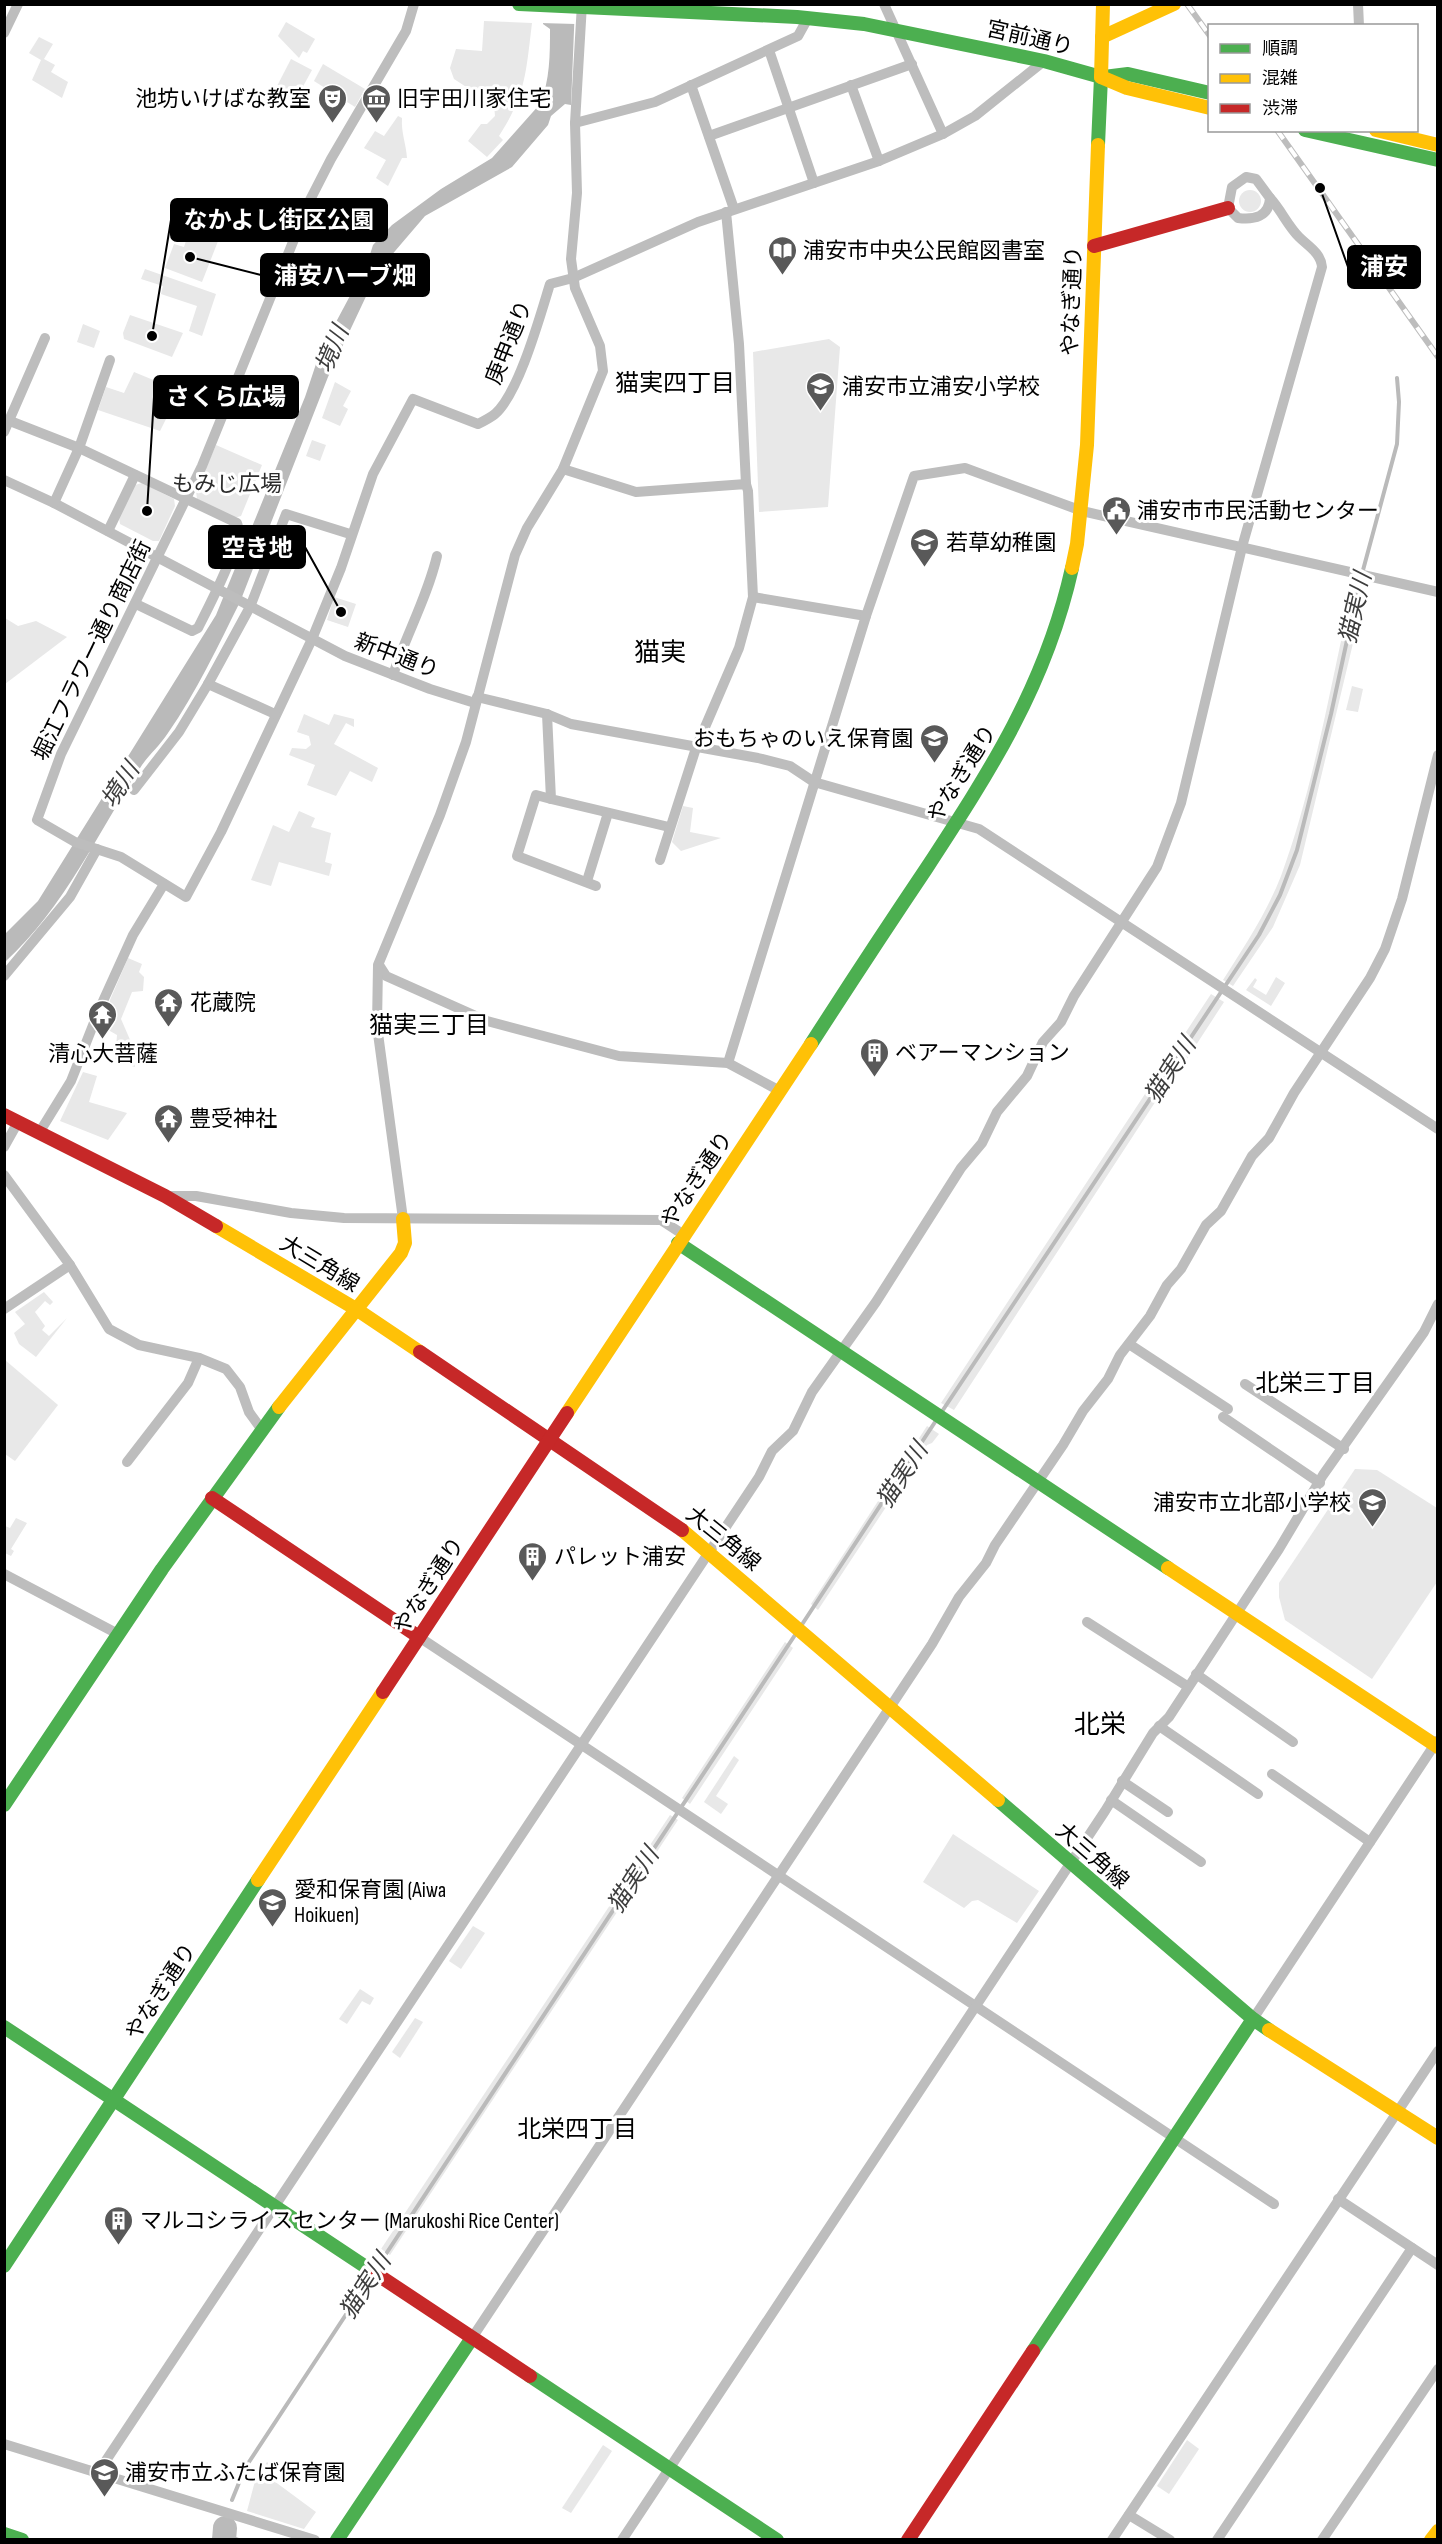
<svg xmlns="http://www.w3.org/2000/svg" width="1442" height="2544" font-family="'Sofia Sans Condensed','Noto Sans JP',sans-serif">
<rect width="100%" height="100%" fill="#fff"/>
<!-- green -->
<g fill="#e8e8e8">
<path d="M484 21 532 23C526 72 526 94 499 136L503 140 487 157 468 141 481 124H487L495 116 494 105 454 79 450 68 456 49 482 51Z"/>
<path d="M286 22 315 39 307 53 303 51 299 58 278 36Z"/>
<path d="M39 37 53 44 44 59 55 65 51 72 68 82 62 98 32 80 41 60 29 53Z"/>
<path d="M291 59 312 70 295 101 275 90Z"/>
<path d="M323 64 365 89 355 107 314 81Z"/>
<path d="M398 116 402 118C401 133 406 143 407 158H402L388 186 376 178 386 160 364 148 375 131 384 136Z"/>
<circle cx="1250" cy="201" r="11"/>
<path d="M192 222 222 231 202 282 165 268 174 244 184 247Z"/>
<path d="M145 269 216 294 202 336 189 331 197 306 161 294 163 286 141 279Z"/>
<path d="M130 315 183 333 172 357 124 339 123 333Z"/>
<path d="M83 324 100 331 94 348 77 342Z"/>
<path d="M829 339 840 347 828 507 759 512 753 352Z"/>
<path d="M134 372 180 391 160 431 98 410 106 387 124 393Z"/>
<path d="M335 382 351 391 343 406 348 409 340 426 322 418Z"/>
<path d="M312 440 326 445 320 461 306 456Z"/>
<path d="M216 445 262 465 241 516 234 518 197 499 196 491Z"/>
<path d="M142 483 174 499 175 506 159 541H153L120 524 119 517 135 485Z"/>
<path d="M1353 586 1366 589 1300 865 1273 927 1233 986 1223 980C1244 947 1267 912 1281 876 1315 783 1331 682 1353 586Z"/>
<path d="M334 597 356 604 348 627 327 620Z"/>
<path d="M5 618 18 626 36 621 67 637 5 684Z"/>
<path d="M1352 686 1363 689 1358 712 1346 710Z"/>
<path d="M304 714 329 725 334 714 354 719V727L346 723 334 744 378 768 372 782 350 771 336 796 307 785 315 765 289 755 292 748 306 749 311 745 309 736 297 732Z"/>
<path d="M683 806 693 808 690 832 721 838 681 851 672 842Z"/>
<path d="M299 811 315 818 311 827 331 833 325 862 332 864 329 876 279 862 271 886 251 880 273 825 289 832Z"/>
<path d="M128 958 142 964 139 972 144 977 143 991 132 992 121 1019 131 1042 135 1067 115 1061 117 1035 103 1027 101 1021Z"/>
<path d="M1276 977 1285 983 1271 1006 1246 990 1255 978 1257 980 1253 987 1266 995Z"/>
<path d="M1211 994 1224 1002 1187 1059 1184 1058 954 1410 941 1403Z"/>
<path d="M83 1072 97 1076 89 1102 127 1113 108 1140 60 1121Z"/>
<path d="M44 1292 53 1302 50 1305 45 1301 35 1312 45 1326 42 1330 49 1336 67 1318 36 1357 19 1344 14 1333 25 1324 15 1312Z"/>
<path d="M5 1360 58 1405 15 1461 5 1454Z"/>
<path d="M927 1426 939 1434 932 1443 927 1445 818 1610 811 1604Z"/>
<path d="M1355 1469 1377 1470 1437 1508V1582L1372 1679 1285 1620 1279 1597V1583Z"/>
<path d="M16 1518 27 1523 11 1549 14 1551 11 1556 5 1553V1526L10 1528Z"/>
<path d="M785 1642 793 1648 690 1804 682 1798Z"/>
<path d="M734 1756 739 1760 716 1796 728 1804 721 1814 704 1802Z"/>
<path d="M670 1815 678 1820 390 2255 381 2249Z"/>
<path d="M953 1834 1039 1891 1017 1923 978 1900 972 1901 964 1908 923 1882Z"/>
<path d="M473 1926 485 1933 461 1969 449 1961Z"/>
<path d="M360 1989 374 1998 370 2005 362 2001 347 2024 339 2019Z"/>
<path d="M415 2018 423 2022 400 2058 392 2052Z"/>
<path d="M1187 2440 1199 2449 1169 2494 1157 2486Z"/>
<path d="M603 2445 612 2451 571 2513 562 2508Z"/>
<path d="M267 2462 276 2469 270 2478 316 2512 304 2529 247 2511 255 2481Z"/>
</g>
<!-- water -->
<g fill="#bababa">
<path d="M543 5H575L571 105 565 104 551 116 548 125 512 167 425 216 378 271 328 377 240 602C218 646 196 693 168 733 160 745 150 754 142 765 98 832 65 907 5 962V934L38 901 216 615 305 397 320 352 367 264 373 245 392 225 441 189 492 158 540 104C550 81 550 54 550 29L543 24Z"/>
<path d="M215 2530 242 2539H212Z"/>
</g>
<!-- pier -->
<path fill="#fff" d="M541 5H576V24L540 23Z"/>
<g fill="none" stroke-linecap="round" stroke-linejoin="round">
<!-- stream -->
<g stroke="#bababa" stroke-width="4">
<path d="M941 1413 1259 935 1280 895 1297 850 1331 714 1359 585 1397 444 1399 402 1397 378"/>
<path d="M801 1626 937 1419"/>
<path d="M376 2269 797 1632"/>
<path d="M232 2500 245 2468 372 2275"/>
</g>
<!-- river -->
<path stroke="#bababa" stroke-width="24" d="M224 2540 225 2528"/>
<!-- street -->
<g stroke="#bdbdbd" stroke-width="10">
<path d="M414 4 406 31 331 159 310 200 202 466 61 754 37 820 75 842 121 857 186 897 221 832 312 639 341 568 373 474 413 399 478 424C484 421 490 418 495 414 519 393 540 316 550 284L573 278 698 222 879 161 943 134 975 116 1044 61"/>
<path d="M884 4 943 134"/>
<path d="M1358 4 1359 26"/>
<path d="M4 33 18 4"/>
<path d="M769 50 814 183"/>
<path d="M691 85 734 209"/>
<path d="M851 85 879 161"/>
<path d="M575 123 655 102 798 36 808 18"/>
<path d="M709 136 912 64"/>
<path d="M1246 177 1256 179 1270 198C1269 217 1254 220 1238 218L1228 208 1232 187Z"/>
<path d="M726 212 739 344 746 484"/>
<path d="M10 421 79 448 237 523C245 538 207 610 198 628L192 631 136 604"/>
<path d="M4 432 45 338"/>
<path d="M563 469 636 492 746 484 748 491 753 597 739 648 696 748 660 860"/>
<path d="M4 480 54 503 345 656 430 689 475 703"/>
<path d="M54 503 79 448 110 360"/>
<path d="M108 531 135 475"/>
<path d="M753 597 866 616"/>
<path d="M393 675C406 635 427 598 437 556"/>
<path d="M477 697 547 714 571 724 758 758 790 766 814 782 979 829 1438 1129"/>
<path d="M275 714 208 684 250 607 286 514 350 534"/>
<path d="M547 714 551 799 669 827"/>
<path d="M134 790 179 732 208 684"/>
<path d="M551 799 536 795 517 856 596 886"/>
<path d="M587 881 608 813"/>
<path d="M379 965 386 976 487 1021 619 1056 728 1063 780 1091"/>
<path d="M4 976 70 897 97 849"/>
<path d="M728 1063 866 616 914 476 965 468 1082 511 1438 592"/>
<path d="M39 1133 71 1081 99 1010 133 935 164 884"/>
<path d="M4 1147 18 1122"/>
<path d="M4 1175 70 1265 109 1329 139 1345 199 1358 226 1369 240 1387 249 1412 262 1430"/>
<path d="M165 1196H196L291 1213 344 1218 661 1220 684 1235"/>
<path d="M403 1219 377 1026 378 965 440 815 466 742 515 555 527 528 563 469 603 371 600 346 575 288 571 259 577 193 575 123 582 4"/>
<path d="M4 1309 70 1265"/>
<path d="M1129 1344 1228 1409"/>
<path d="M1245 1384 1344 1449"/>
<path d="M1223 1417 1320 1483"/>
<path d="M127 1462 188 1383 199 1358"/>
<path d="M4 1574 118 1634"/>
<path d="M1087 1622 1187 1686"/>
<path d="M419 1637 1274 2204"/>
<path d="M1196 1674 1293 1742"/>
<path d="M1159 1726 1258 1794"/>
<path d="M1272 1774 1370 1842"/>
<path d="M1122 1781 1168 1812"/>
<path d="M1111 1800 1201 1862"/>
<path d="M1253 2019 1437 1741"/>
<path d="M1338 2199 1438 2265"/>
<path d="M472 2338 932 1644 959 1597 986 1563 995 1545 1063 1445 1083 1411 1108 1379 1120 1355 1150 1316 1167 1285 1181 1269 1206 1225 1221 1211 1252 1156 1269 1138 1294 1093 1370 978 1385 949 1402 899 1438 755"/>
<path d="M4 2444 315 2540"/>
<path d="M99 2471 759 1477 772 1451 793 1431 812 1392 876 1302 961 1168 982 1143 997 1112 1027 1076 1043 1042 1061 1022 1074 996 1157 867 1181 803 1242 547 1322 267C1321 253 1308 246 1299 237 1288 226 1281 210 1270 198"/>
<path d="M1129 2515 1170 2540"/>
<path d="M622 2540 1105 1811 1153 1733 1169 1717 1279 1549 1323 1475 1424 1332 1438 1304"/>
<path d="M1112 2540 1438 2051"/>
<path d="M1217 2540 1412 2248"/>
<path d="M1322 2540 1438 2369"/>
</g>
<!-- fast -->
<g stroke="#4caf50" stroke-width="14">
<path d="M519 4 797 17 864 24 1044 61 1101 77 1098 145"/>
<path d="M1104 77 1128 74 1210 93"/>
<path d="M1305 130 1438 160"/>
<path d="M811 1044C849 985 887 927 926 869 990 771 1046 685 1072 568"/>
<path d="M678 1243 1168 1568"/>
<path d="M998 1800 1253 2019 1269 2030"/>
<path d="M4 1805 162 1569 279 1407"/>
<path d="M4 2027 375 2273"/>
<path d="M4 2266 258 1880"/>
<path d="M1033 2351 1253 2019"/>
<path d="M530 2376 777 2540"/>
<path d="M4 2534 22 2540"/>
<path d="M337 2540 472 2338"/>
</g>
<!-- slow -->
<g stroke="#ffc107" stroke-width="14">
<path d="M1102 37 1174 4"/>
<path d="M1101 77 1127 88 1210 108"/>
<path d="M1101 77 1103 4"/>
<path d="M1376 130 1438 145"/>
<path d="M1072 568 1077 544 1087 445 1098 145"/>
<path d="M216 1226 356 1309 420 1352"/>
<path d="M279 1407 401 1253 405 1243 403 1219"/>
<path d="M567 1413 811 1044"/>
<path d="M682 1530 998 1800"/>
<path d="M1168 1568 1438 1747"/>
<path d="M258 1880 383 1692"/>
<path d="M1269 2030 1438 2138"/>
<path d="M1431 2540 1438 2531"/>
</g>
<!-- jam -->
<g stroke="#c62828" stroke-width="14">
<path d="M1094 246 1228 208"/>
<path d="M4 1115 165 1196 216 1226"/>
<path d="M420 1352 682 1530"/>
<path d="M212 1498 419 1637"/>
<path d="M383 1692 567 1413"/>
<path d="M375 2273 530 2376"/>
<path d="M908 2540 1033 2351"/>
</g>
<defs>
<g id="rail">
<path d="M1187 4 1210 36"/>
<path d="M1277 130 1438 357"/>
</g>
</defs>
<!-- rail casing -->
<use href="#rail" stroke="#bdbdbd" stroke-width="6"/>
<!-- rail -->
<use href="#rail" stroke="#fff" stroke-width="4" stroke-dasharray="11" stroke-linecap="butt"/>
</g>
<!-- icons -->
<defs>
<symbol id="theatre-pin" viewBox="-11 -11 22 30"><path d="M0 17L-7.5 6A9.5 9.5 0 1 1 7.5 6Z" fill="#595959" stroke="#fff"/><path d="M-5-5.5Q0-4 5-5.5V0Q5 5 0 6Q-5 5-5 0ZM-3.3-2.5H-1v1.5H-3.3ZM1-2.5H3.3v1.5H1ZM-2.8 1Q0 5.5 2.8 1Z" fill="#fff"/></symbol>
<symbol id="museum-pin" viewBox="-11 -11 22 30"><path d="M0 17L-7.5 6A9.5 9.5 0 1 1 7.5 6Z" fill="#595959" stroke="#fff"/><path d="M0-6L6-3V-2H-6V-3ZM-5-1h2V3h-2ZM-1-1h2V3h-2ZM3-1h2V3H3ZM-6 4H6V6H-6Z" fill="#fff"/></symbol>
<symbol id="library-pin" viewBox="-11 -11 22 30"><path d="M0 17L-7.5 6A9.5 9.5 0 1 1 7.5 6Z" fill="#595959" stroke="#fff"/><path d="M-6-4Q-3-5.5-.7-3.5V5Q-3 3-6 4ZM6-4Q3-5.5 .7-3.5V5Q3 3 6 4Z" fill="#fff"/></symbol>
<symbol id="school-pin" viewBox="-11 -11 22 30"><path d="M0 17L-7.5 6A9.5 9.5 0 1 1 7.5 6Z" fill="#595959" stroke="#fff"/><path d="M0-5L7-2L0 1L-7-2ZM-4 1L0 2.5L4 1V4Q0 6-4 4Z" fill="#fff"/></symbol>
<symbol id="civic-pin" viewBox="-11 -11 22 30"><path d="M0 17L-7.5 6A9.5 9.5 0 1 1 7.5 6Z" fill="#595959" stroke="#fff"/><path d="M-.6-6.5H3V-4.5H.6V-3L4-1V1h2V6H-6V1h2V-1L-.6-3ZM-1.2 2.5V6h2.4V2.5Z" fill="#fff"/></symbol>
<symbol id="temple-pin" viewBox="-11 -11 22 30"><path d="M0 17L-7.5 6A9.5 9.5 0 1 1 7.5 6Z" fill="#595959" stroke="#fff"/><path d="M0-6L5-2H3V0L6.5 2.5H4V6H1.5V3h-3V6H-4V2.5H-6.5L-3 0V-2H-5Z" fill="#fff"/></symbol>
<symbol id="building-pin" viewBox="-11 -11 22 30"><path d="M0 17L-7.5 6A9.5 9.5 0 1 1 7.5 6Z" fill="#595959" stroke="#fff"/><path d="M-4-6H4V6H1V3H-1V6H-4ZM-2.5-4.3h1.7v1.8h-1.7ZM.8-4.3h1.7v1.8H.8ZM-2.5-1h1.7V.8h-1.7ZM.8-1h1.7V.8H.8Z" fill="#fff"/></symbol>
</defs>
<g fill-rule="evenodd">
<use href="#theatre-pin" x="316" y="82" width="33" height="45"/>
<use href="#museum-pin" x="360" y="82" width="33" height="45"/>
<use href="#library-pin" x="766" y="234" width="33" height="45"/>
<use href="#school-pin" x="804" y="370" width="33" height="45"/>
<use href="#civic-pin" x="1100" y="494" width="33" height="45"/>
<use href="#school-pin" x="908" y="526" width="33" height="45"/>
<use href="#school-pin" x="918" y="722" width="33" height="45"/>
<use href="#temple-pin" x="152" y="986" width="33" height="45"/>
<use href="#temple-pin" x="86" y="998" width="33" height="45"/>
<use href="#building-pin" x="858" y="1036" width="33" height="45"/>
<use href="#temple-pin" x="152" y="1102" width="33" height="45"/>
<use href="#school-pin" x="1356" y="1486" width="33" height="45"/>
<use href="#building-pin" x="516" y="1540" width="33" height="45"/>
<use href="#school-pin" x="256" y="1886" width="33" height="45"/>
<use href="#building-pin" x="102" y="2204" width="33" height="45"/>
<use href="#school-pin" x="88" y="2456" width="33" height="45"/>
</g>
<g text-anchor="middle" stroke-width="6" stroke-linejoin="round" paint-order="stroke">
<!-- street labels -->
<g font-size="22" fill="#000" stroke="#fff">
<text transform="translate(1030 37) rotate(13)" y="8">宮前通り</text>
<text transform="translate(1071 301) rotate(-88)" y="8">やなぎ通り</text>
<text transform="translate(508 342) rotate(-68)" y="8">庚申通り</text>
<text transform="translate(91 650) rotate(-64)" y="8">堀江フラワー通り商店街</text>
<text transform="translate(397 655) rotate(21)" y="8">新中通り</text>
<text transform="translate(961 773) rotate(-58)" y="8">やなぎ通り</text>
<text transform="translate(696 1179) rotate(-56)" y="8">やなぎ通り</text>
<text transform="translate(320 1263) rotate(31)" y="8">大三角線</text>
<text transform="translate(724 1538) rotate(39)" y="8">大三角線</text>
<text transform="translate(428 1585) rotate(-57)" y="8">やなぎ通り</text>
<text transform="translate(1093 1855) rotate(41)" y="8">大三角線</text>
<text transform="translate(160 1991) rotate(-57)" y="8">やなぎ通り</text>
</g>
<!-- poi labels -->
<g font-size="22" fill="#000" stroke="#fff" text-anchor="start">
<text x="311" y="106" text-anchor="end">池坊いけばな教室</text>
<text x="397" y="106">旧宇田川家住宅</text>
<text x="803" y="258">浦安市中央公民館図書室</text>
<text x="842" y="394">浦安市立浦安小学校</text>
<text x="1137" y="518">浦安市市民活動センター</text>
<text x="946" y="550">若草幼稚園</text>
<text x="913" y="746" text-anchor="end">おもちゃのいえ保育園</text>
<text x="190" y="1010">花蔵院</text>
<text x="895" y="1060">ベアーマンション</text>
<text x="103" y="1061" text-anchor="middle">清心大菩薩</text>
<text x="189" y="1126">豊受神社</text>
<text x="1351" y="1510" text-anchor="end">浦安市立北部小学校</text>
<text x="554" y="1564">パレット浦安</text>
<text x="294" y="1897">愛和保育園 (Aiwa<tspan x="294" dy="25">Hoikuen)</tspan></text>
<text x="140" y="2228">マルコシライスセンター (Marukoshi Rice Center)</text>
<text x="125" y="2480">浦安市立ふたば保育園</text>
</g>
<!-- park labels -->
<g font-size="22" fill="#2c2c2c" stroke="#fff">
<text x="227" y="491">もみじ広場</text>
</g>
<!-- water labels -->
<g font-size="24" font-style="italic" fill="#3d3d3d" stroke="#fff">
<text transform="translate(332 349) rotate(-67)" y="8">境川</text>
<text transform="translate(1355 608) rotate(-77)" y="8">猫実川</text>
<text transform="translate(120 785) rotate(-57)" y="8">境川</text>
<text transform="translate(1170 1070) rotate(-57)" y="8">猫実川</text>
<text transform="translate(902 1475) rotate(-57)" y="8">猫実川</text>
<text transform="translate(633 1880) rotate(-57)" y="8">猫実川</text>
<text transform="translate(365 2286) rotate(-57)" y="8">猫実川</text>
</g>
<!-- neighbourhood labels -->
<g font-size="24" fill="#000" stroke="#fff">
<text x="675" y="391">猫実四丁目</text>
<text x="429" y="1033">猫実三丁目</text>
<text x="1315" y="1391">北栄三丁目</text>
<text x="577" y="2137">北栄四丁目</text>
</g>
<!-- quarter labels -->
<g font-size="26" fill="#000" stroke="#fff">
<text x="660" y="661">猫実</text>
<text x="1100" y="1733">北栄</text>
</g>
</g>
<!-- callouts -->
<path fill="none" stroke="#000" stroke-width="2" d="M152 336L171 220M1320 188L1348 267M190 257L261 275M147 511L154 397M341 612L305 547"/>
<g fill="#000" stroke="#fff" stroke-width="2">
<circle cx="152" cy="336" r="6"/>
<circle cx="1320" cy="188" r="6"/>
<circle cx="190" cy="257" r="6"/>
<circle cx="147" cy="511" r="6"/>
<circle cx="341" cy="612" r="6"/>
</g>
<g fill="#000" stroke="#000" stroke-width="2">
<rect x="171" y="199" width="216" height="42" rx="6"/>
<rect x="1348" y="246" width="72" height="42" rx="6"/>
<rect x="261" y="254" width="168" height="42" rx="6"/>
<rect x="154" y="376" width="144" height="42" rx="6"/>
<rect x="209" y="526" width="96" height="42" rx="6"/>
</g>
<g font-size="24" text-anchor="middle" font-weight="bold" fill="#fff">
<text x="279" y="228">なかよし街区公園</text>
<text x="1384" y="275">浦安</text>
<text x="345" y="284">浦安ハーブ畑</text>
<text x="226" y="405">さくら広場</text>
<text x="257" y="556">空き地</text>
</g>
<!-- border -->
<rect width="1442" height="2544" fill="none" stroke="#000000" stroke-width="12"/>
<!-- legend -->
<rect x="1208" y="24" width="210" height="108" fill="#ffffff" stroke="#999999" stroke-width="1.5"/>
<rect x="1220" y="44" width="30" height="9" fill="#4caf50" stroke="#999999" stroke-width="1.5"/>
<text x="1262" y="54" font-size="18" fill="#000000">順調</text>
<rect x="1220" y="74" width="30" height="9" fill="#ffc107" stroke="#999999" stroke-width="1.5"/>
<text x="1262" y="84" font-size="18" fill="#000000">混雑</text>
<rect x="1220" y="104" width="30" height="9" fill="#c62828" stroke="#999999" stroke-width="1.5"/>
<text x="1262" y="114" font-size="18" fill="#000000">渋滞</text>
</svg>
